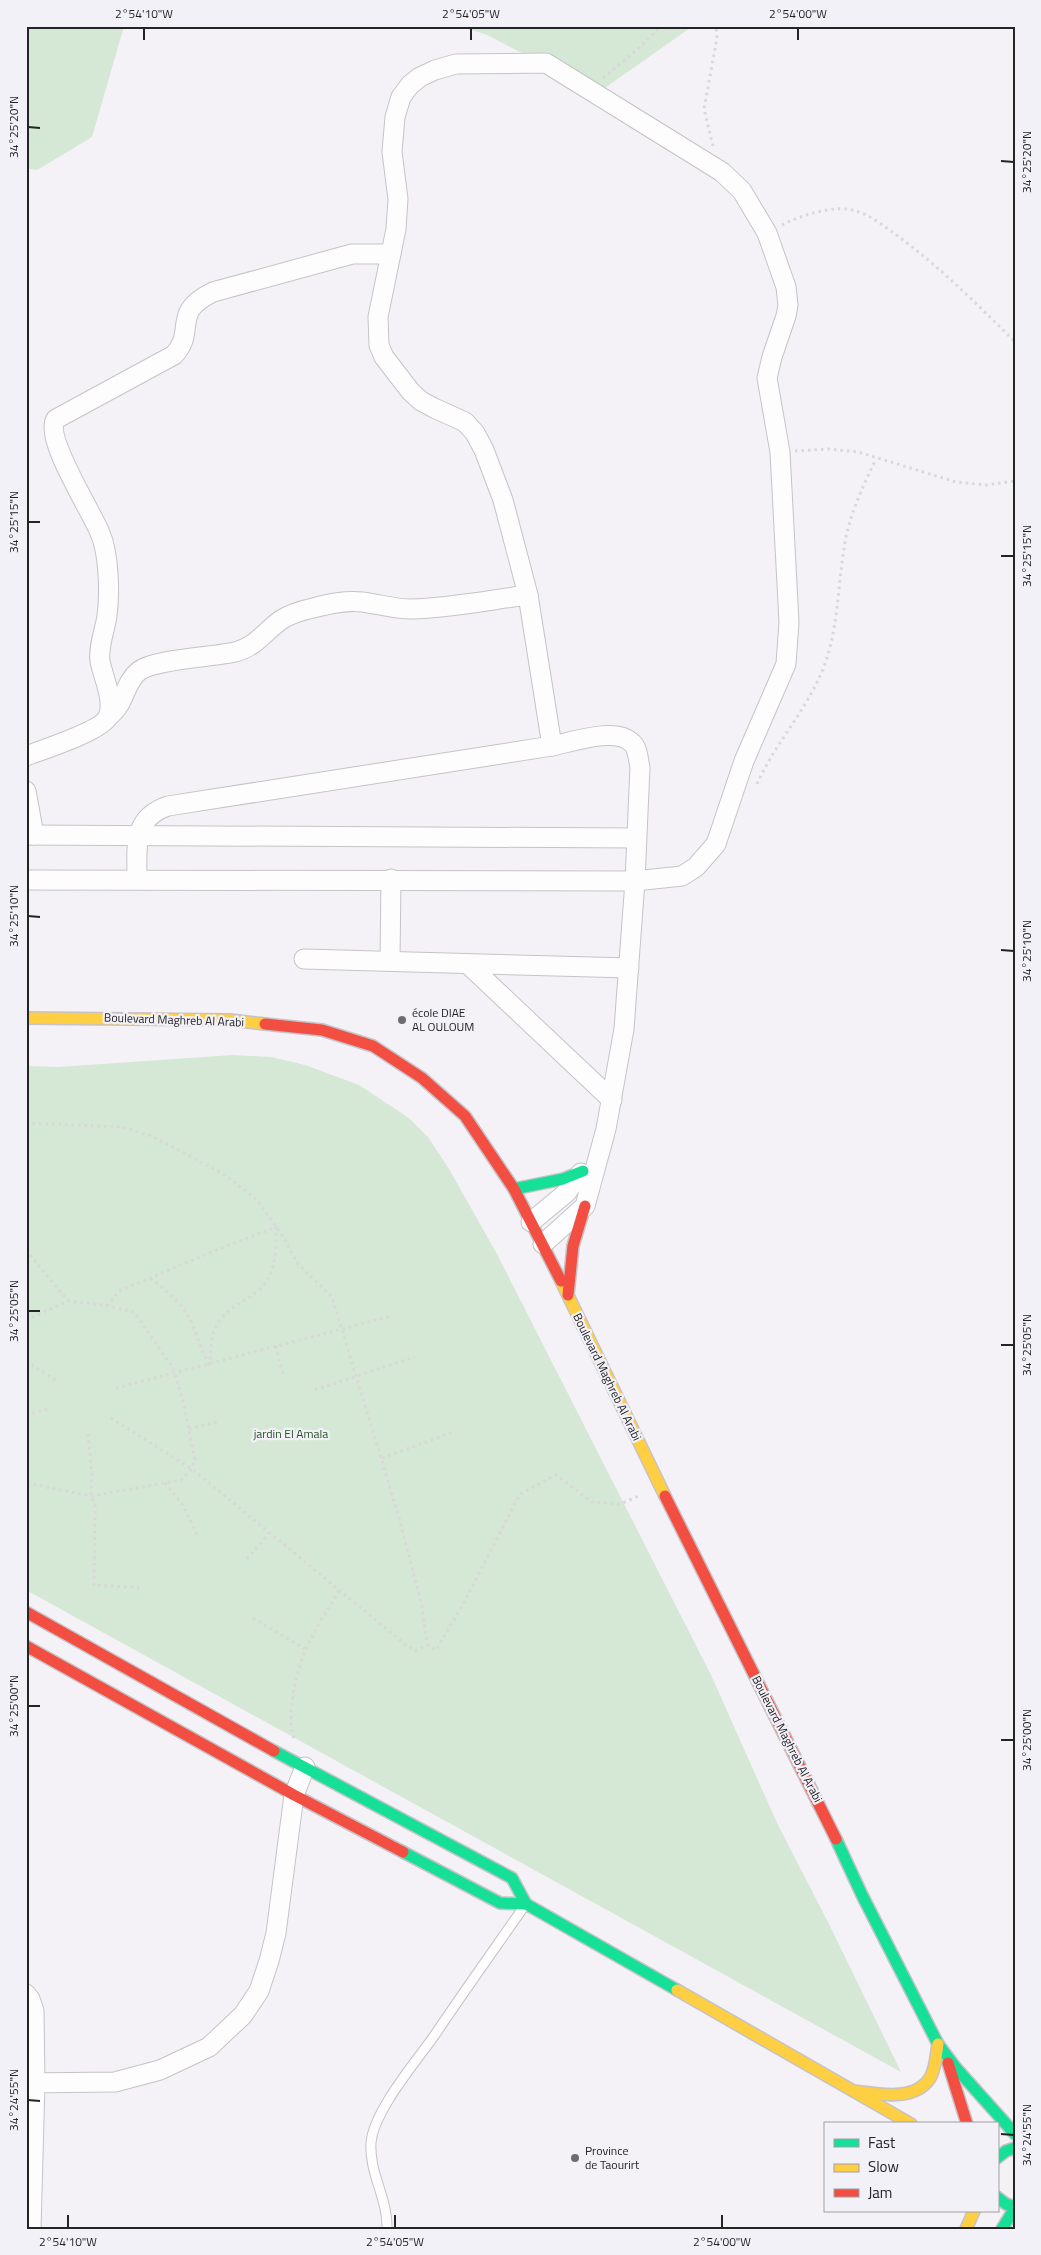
<svg xmlns="http://www.w3.org/2000/svg" width="1041" height="2255" font-family="'Titillium Web',sans-serif">
<rect width="100%" height="100%" fill="#f4f2f7"/>
<!-- green -->
<g fill="#d5e7d5">
<path d="M26 26H124L92 137 37 170 26 168Z"/>
<path d="M457 26H693L599 92 485 34Z"/>
<path d="M233 1055 271 1057 305 1065 359 1085 409 1118 428 1137 449 1169 497 1254 711 1675 777 1823 829 1924 901 2072 26 1590V1066L58 1067Z"/>
</g>
<g fill="none" stroke-linecap="round" stroke-linejoin="round">
<defs>
<path id="lane" d="M387 2229C388 2199 369 2173 371 2143 373 2112 415 2063 434 2036 463 1993 493 1951 523 1908"/>
<g id="street">
<path d="M108 717C127 702 123 684 139 671 154 659 214 657 235 652 256 647 265 631 281 620 290 614 304 610 313 608 329 604 346 600 362 602 379 604 394 609 411 609 450 608 489 600 528 595"/>
<path d="M26 756C42 750 101 731 108 717 115 701 103 677 100 661 98 646 105 630 107 616 110 594 109 553 100 533 92 512 43 437 56 419L174 355C197 330 170 313 213 292L352 254H391"/>
<path d="M26 791 34 835"/>
<path d="M26 835 636 838"/>
<path d="M137 879C137 847 132 818 168 806L552 746C572 742 615 727 631 742 638 747 638 759 640 767L635 881 624 1029 606 1129 585 1206 543 1244"/>
<path d="M26 880 635 881 682 876 696 867 716 844 744 761 786 664 789 622 780 452 767 378 772 357 786 316 788 305 786 287 767 233 742 191 722 172 546 63 456 64 435 70 420 77 410 85 401 97 395 117 392 152 398 199 396 229 378 317 379 345 384 357 411 392 421 401 434 408 465 422 475 433 484 450 503 500 528 595 552 746"/>
<path d="M304 959 629 968"/>
<path d="M390 960 391 879"/>
<path d="M469 965 612 1100"/>
<path d="M531 1222 566 1193 581 1173"/>
<path d="M26 1994 30 1999 34 2011 35 2084 31 2229"/>
<path d="M26 2083 115 2082 160 2070 209 2047 243 2015 259 1991 269 1961 276 1933 294 1795 305 1767"/>
</g>
<g id="fast">
<path d="M514 1189 563 1179 583 1171"/>
<path d="M274 1751 512 1878 526 1904"/>
<path d="M836 1839 862 1895 938 2044 956 2068 1015 2134"/>
<path d="M403 1852 500 1903 526 1904 677 1990"/>
<path d="M997 2158 1006 2151 1015 2148"/>
<path d="M997 2197 1006 2204 1015 2207"/>
<path d="M1002 2229 1015 2208"/>
</g>
<g id="slow">
<path d="M26 1018 230 1020 265 1024"/>
<path d="M561 1281 665 1496"/>
<path d="M677 1990 911 2124"/>
<path d="M854 2091C878 2094 915 2102 930 2078 936 2068 936 2055 938 2044"/>
<path d="M966 2229 974 2211"/>
</g>
<g id="jam">
<path d="M265 1024 322 1030 373 1046 422 1078 465 1116 514 1189 561 1281"/>
<path d="M568 1295 573 1246 585 1206"/>
<path d="M665 1496 836 1839"/>
<path d="M26 1612 274 1751"/>
<path d="M26 1646 294 1795 403 1852"/>
<path d="M948 2063 967 2124"/>
</g>
</defs>
<!-- lane casing -->
<use href="#lane" stroke="#c5c3c7" stroke-width="11"/>
<!-- street casing -->
<use href="#street" stroke="#c5c3c7" stroke-width="21"/>
<!-- fast casing -->
<use href="#fast" stroke="#c5c3c7" stroke-width="14"/>
<!-- slow casing -->
<use href="#slow" stroke="#c5c3c7" stroke-width="14"/>
<!-- jam casing -->
<use href="#jam" stroke="#c5c3c7" stroke-width="14"/>
<!-- path -->
<g stroke="#d8d8d8" stroke-width="3" stroke-dasharray="2.5 4" stroke-linecap="butt">
<path d="M603 78 637 50 661 26"/>
<path d="M713 146 704 109 717 38 716 26"/>
<path d="M782 225C801 215 836 204 856 211 870 215 884 226 895 234 939 266 977 304 1015 342"/>
<path d="M795 451 829 449 858 452 956 482 986 485 1015 481"/>
<path d="M757 784C776 741 810 707 826 661 839 622 838 578 846 537 852 509 864 484 876 459"/>
<path d="M26 1123 122 1127 152 1136 225 1175 257 1200 282 1235 298 1264 332 1297 398 1514 422 1606 427 1644 436 1650 461 1608 520 1494 556 1475 592 1502 620 1504 641 1495"/>
<path d="M26 1250 68 1301"/>
<path d="M107 1306 119 1291 214 1251 276 1227C276 1252 277 1278 254 1294 241 1303 227 1309 218 1323 208 1340 213 1348 209 1364 199 1347 196 1327 185 1311 176 1298 163 1288 151 1279"/>
<path d="M26 1320 68 1301 104 1305 134 1312 173 1368 182 1397 195 1459 192 1469 181 1480 91 1496 26 1483"/>
<path d="M276 1346 283 1375"/>
<path d="M26 1361 55 1380"/>
<path d="M116 1388 392 1316"/>
<path d="M315 1390 415 1357"/>
<path d="M26 1415 48 1409"/>
<path d="M111 1418 192 1469 406 1645 415 1651 427 1645"/>
<path d="M189 1429 217 1422"/>
<path d="M88 1434 92 1476 91 1496 95 1506 94 1585 143 1588"/>
<path d="M382 1458 451 1433"/>
<path d="M165 1483 183 1505 197 1535"/>
<path d="M247 1559 269 1533"/>
<path d="M253 1618 305 1649"/>
<path d="M294 1738C290 1727 291 1714 292 1703 297 1657 315 1630 339 1591"/>
</g>
<!-- lane -->
<use href="#lane" stroke="#fdfdfe" stroke-width="9"/>
<!-- street -->
<use href="#street" stroke="#fdfdfe" stroke-width="19"/>
<!-- fast -->
<use href="#fast" stroke="#16e098" stroke-width="11"/>
<!-- slow -->
<use href="#slow" stroke="#ffcf43" stroke-width="11"/>
<!-- jam -->
<use href="#jam" stroke="#f24e42" stroke-width="11"/>
</g>
<!-- ticks -->
<path fill="none" stroke="#242326" stroke-width="2" d="M144 40V28M471 40V28M798 40V28M28 127 40 128M1001 161 1014 162M28 522H40M1001 556H1014M28 916 40 917M1001 950 1014 951M28 1311H40M1001 1345H1014M28 1706H40M1001 1740H1014M28 2100 40 2101M1001 2134 1014 2135M68 2228V2215M395 2228V2215M722 2228V2215"/>
<!-- markers -->
<g fill="#6d6b6f" stroke="#f3f1f8" stroke-width="2">
<circle cx="402" cy="1020" r="5"/>
<circle cx="575" cy="2158" r="5"/>
</g>
<g text-anchor="middle" stroke-width="4.5" stroke-linejoin="round" paint-order="stroke">
<!-- poi labels -->
<g font-size="12" fill="#242326" stroke="#f3f1f8" text-anchor="start">
<text x="412" y="1017">école DIAE<tspan x="412" dy="14">AL OULOUM</tspan></text>
<text x="585" y="2155">Province<tspan x="585" dy="14">de Taourirt</tspan></text>
</g>
<!-- street labels -->
<g font-size="12" fill="#242326" stroke="#f3f1f8">
<text transform="translate(174 1020) rotate(2)" y="4">Boulevard Maghreb Al Arabi</text>
<text transform="translate(607 1377) rotate(64)" y="4">Boulevard Maghreb Al Arabi</text>
<text transform="translate(787 1739) rotate(63)" y="4">Boulevard Maghreb Al Arabi</text>
</g>
<!-- park labels -->
<g font-size="12" fill="#215522" stroke="#f3f1f8">
<text x="291" y="1438">jardin El Amala</text>
</g>
</g>
<!-- border -->
<rect width="1041" height="2255" fill="none" stroke="#f3f1f8" stroke-width="55"/>
<!-- legend -->
<rect x="824" y="2122" width="175" height="90" fill="#f3f1f8" stroke="#a09fa4"/>
<rect x="834" y="2139" width="25" height="8" fill="#16e098" stroke="#a09fa4"/>
<text x="868" y="2148" font-size="15" fill="#242326">Fast</text>
<rect x="834" y="2164" width="25" height="8" fill="#ffcf43" stroke="#a09fa4"/>
<text x="868" y="2172" font-size="15" fill="#242326">Slow</text>
<rect x="834" y="2189" width="25" height="8" fill="#f24e42" stroke="#a09fa4"/>
<text x="868" y="2198" font-size="15" fill="#242326">Jam</text>
<rect x="28" y="28" width="986" height="2200" fill="none" stroke="#242326" stroke-width="2"/>
<g font-size="12" text-anchor="middle" fill="#242326">
<text x="144" y="18">2°54'10"W</text>
<text x="471" y="18">2°54'05"W</text>
<text x="798" y="18">2°54'00"W</text>
<text transform="translate(14 127) rotate(-90)" y="4">34°25'20"N</text>
<text transform="translate(1027 162) rotate(-90)" y="4">34°25'20"N</text>
<text transform="translate(14 522) rotate(-90)" y="4">34°25'15"N</text>
<text transform="translate(1027 556) rotate(-90)" y="4">34°25'15"N</text>
<text transform="translate(14 916) rotate(-90)" y="4">34°25'10"N</text>
<text transform="translate(1027 951) rotate(-90)" y="4">34°25'10"N</text>
<text transform="translate(14 1311) rotate(-90)" y="4">34°25'05"N</text>
<text transform="translate(1027 1345) rotate(-90)" y="4">34°25'05"N</text>
<text transform="translate(14 1706) rotate(-90)" y="4">34°25'00"N</text>
<text transform="translate(1027 1740) rotate(-90)" y="4">34°25'00"N</text>
<text transform="translate(14 2100) rotate(-90)" y="4">34°24'55"N</text>
<text transform="translate(1027 2135) rotate(-90)" y="4">34°24'55"N</text>
<text x="68" y="2246">2°54'10"W</text>
<text x="395" y="2246">2°54'05"W</text>
<text x="722" y="2246">2°54'00"W</text>
</g>
</svg>
